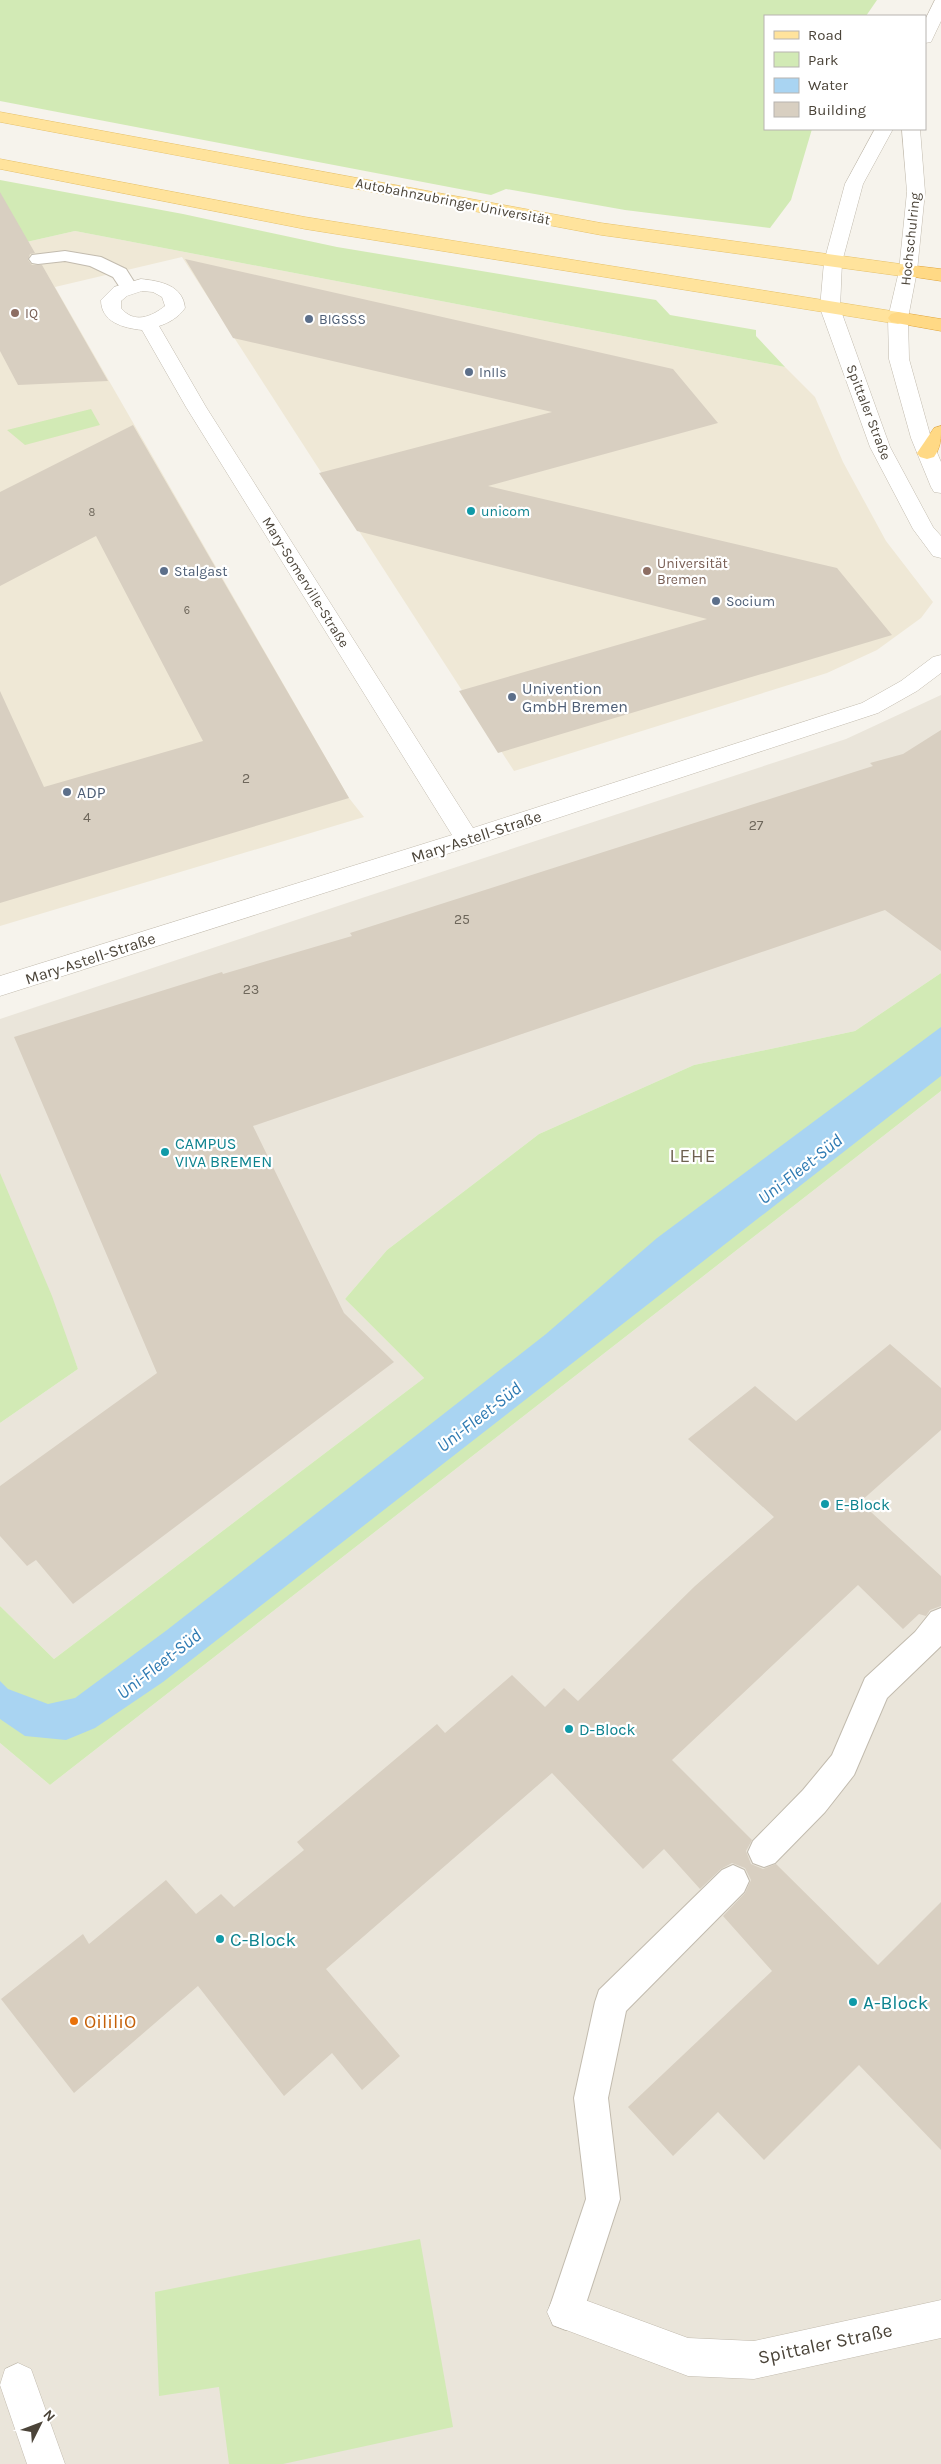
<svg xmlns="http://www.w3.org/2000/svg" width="941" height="2464" font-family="Karla,sans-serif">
<rect width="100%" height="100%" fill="#f6f3ec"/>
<!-- residential -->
<g fill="#eae5da">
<path d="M941 695V973L855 1031 694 1065 539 1134 387 1250 345 1299 424 1378 54 1659 0 1606V1423L78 1369 0 1177V1019L362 898 846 739Z"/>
<path d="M941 1091V2464H0V1743L50 1785Z"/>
</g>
<!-- education -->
<path fill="#efe8d6" d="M75 231 785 367 815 397 843 462 886 541 933 602 921 618 877 650 827 673 514 771 182 257 55 287 349 798 364 817 0 926V248Z"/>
<!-- green -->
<g fill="#d2eab5">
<path d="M0 0H877L866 16H765V129H812L791 200 770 228 625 210 506 189 491 195 0 101Z"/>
<path d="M0 180 183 214 337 247 656 300 670 315 756 330V336L785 367 75 231 0 248Z"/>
<path d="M91 409 100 425 25 445 7 430Z"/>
<path d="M941 973V1091L50 1785 0 1743V1606L54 1659 424 1378 345 1299 387 1250 539 1134 694 1065 855 1031Z"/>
<path d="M0 1173 52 1296 78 1369 0 1423Z"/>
<path d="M420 2239 453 2427 283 2464H229L219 2387 159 2396 155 2292Z"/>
</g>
<!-- water -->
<path fill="#a9d4f2" d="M941 1027V1076L163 1682 95 1728 66 1740 25 1736 0 1719V1681L8 1689 48 1704 75 1698 167 1630 546 1334 657 1238Z"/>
<!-- building -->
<g fill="#d8cfc1">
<path d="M0 192 35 253 30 254 28 260 32 265H42L108 381 18 385 0 351Z"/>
<path d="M185 259 673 369 718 423 488 486 837 568 892 635 498 753 459 691 707 619 357 531 319 473 552 412 233 338Z"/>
<path d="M133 425 349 798 0 903V691L44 787 203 741 96 536 0 586V492Z"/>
<path d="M941 730V951L885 910 253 1126 344 1313 394 1362 73 1604 36 1560 27 1566 0 1536V1486L157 1373 14 1037 222 972 223 974 352 936 350 933 873 766 870 763 903 754Z"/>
<path d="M890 1344 941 1388V1430L860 1502 941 1576V1606L930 1610 926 1616 919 1614 903 1629 858 1585 672 1760 752 1840 746 1851 751 1864 763 1869 776 1864 878 1965 941 1902V2150L859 2065 764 2160 718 2112 673 2156 628 2107 772 1971 723 1916 745 1893 751 1880 745 1868 732 1863 721 1869 700 1889 664 1849 643 1869 552 1773 326 1969 400 2056 362 2090 332 2053 284 2096 198 1986 74 2093 1 1999 83 1934 89 1944 166 1880 196 1914 221 1894 234 1907 304 1850 297 1842 437 1724 445 1733 512 1675 545 1707 564 1688 578 1701 695 1586 774 1517 688 1439 755 1386 796 1421Z"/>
</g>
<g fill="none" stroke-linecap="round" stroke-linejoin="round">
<defs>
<g id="service">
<path d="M65 251 101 257 126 269 138 288 135 292H123L113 277 90 266 65 261 38 264 32 263 29 259 32 255Z"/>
<path d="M941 1608V1646L887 1698 854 1775 825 1812 775 1863 764 1867 753 1863 748 1852 753 1841 803 1790 832 1755 865 1678 915 1632 931 1612Z"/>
<path d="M733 1865 744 1870 749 1881 744 1892 626 2011 608 2098 620 2199 579 2325 566 2330 553 2325 548 2312 586 2199 574 2098 595 2002 599 1990 722 1870Z"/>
</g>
<g id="minor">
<path d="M141 279C160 281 183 285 185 308 179 317 169 323 159 326L206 407 473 828 862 703 901 681 933 657 941 655V673L917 691 878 713 475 845 0 996V976L452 835 186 407 142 330C123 328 101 322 101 300L114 287ZM142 291 153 292 162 297 165 306C151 317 134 324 121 308V301L127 296Z"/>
<path d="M830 302 837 304 840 308 890 447 933 527 941 536V558L933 556 913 529 870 447 820 308 823 304Z"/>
<path d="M898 312 905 314 908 318 909 359 931 438 941 462V493L934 492 931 487 911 438 889 359 888 318 891 314Z"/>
<path d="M566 2293 688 2338 754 2341 941 2300V2338L754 2379 688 2376 553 2325 547 2312 553 2299Z"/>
<path d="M18 2363 31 2369 65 2464H27L0 2385 5 2369Z"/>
</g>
<g id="tertiary">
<path d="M935 0H941V21L931 42 925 43V20Z"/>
<path d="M875 129H893L863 184 842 262 840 308 837 312H823L820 308 824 262 845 184Z"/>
<path d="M902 129H920L925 192 917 271 908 318 905 322H891L888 318 899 271 907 192Z"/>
</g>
<g id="primary">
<path d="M0 112 601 223 908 265 915 267 917 271 915 275 908 277 601 235 0 122Z"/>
<path d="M0 159 305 217 898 312 905 314 908 318 905 322 898 324 305 229 0 169Z"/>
</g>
<g id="trunk">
<path d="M908 265 941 269V281L901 275 899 271 901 267Z"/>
<path d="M898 312 941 319V331L891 322 888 318 891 314Z"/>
<path d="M941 426C941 439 941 447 934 457L927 459 920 457 917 453 934 428Z"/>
</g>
</defs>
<!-- service casing -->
<use href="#service" stroke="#c2bbae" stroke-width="2"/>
<!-- minor casing -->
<use href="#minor" stroke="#c2bbae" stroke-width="1"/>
<!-- tertiary casing -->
<use href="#tertiary" stroke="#c2bbae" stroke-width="1"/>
<!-- primary casing -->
<use href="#primary" stroke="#e6c16a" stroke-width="1"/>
<!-- trunk casing -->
<use href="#trunk" stroke="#e0a43c" stroke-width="1"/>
<!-- service -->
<use href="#service" fill="#fff" fill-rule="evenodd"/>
<!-- minor -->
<use href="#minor" fill="#fff" fill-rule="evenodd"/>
<!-- tertiary -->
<use href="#tertiary" fill="#fff" fill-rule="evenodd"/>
<!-- primary -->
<use href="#primary" fill="#ffe39c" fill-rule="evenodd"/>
<!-- trunk -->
<use href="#trunk" fill="#ffd985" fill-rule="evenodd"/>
</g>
<!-- markers -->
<g fill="#8d6e63" stroke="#fff" stroke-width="2">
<circle cx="15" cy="313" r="5"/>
<circle cx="647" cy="571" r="5"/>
</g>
<g fill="#5c6f8a" stroke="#fff" stroke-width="2">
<circle cx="309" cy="319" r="5"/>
<circle cx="469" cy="372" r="5"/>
<circle cx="164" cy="571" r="5"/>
<circle cx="716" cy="601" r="5"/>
<circle cx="512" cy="697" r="5"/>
<circle cx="67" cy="792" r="5"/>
</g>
<g fill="#0f9aa8" stroke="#fff" stroke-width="2">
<circle cx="471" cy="511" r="5"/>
<circle cx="165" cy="1152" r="5"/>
<circle cx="825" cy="1504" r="5"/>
<circle cx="569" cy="1729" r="5"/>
<circle cx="220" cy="1939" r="5"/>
<circle cx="853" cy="2002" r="5"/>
</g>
<circle fill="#e8710a" stroke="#fff" stroke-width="2" cx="74" cy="2021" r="5"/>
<g text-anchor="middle" stroke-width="4.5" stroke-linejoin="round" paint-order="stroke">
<!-- far-number labels -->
<g font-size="11" fill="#6e675b">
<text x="92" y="516">8</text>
<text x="187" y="614">6</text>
</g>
<!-- far-street labels -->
<g font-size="14" fill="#4b4439" stroke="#fff">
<text transform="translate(453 201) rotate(11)" y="5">Autobahnzubringer Universität</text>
<text transform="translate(910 239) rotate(-84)" y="5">Hochschulring</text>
<text transform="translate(869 412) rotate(69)" y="5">Spittaler Straße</text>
<text transform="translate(306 582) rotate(58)" y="5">Mary-Somerville-Straße</text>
</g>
<!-- far-education labels -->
<g font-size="14" fill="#785e54" stroke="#fff" text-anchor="start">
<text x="25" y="318">IQ</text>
<text x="657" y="568">Universität<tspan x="657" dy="16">Bremen</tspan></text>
</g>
<!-- far-service labels -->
<g font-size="14" fill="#4e5e75" stroke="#fff" text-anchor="start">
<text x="319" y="324">BIGSSS</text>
<text x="479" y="377">InIIs</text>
<text x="174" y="576">Stalgast</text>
<text x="726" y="606">Socium</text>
</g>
<!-- far-culture labels -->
<g font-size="14" fill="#0d838f" stroke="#fff" text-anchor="start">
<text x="481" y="516">unicom</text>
</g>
<!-- number labels -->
<g font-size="14" fill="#6e675b">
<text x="246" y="783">2</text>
<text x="87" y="822">4</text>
<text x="756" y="830">27</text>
<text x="462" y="924">25</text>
<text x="251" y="994">23</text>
</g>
<!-- service labels -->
<g font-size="16" fill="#4e5e75" stroke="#fff" text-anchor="start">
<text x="522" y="694">Univention<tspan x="522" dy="18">GmbH Bremen</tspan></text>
<text x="77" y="798">ADP</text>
</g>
<!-- street labels -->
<g font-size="16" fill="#4b4439" stroke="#fff">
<text transform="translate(476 836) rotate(-18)" y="6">Mary-Astell-Straße</text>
<text transform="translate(90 958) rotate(-18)" y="6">Mary-Astell-Straße</text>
</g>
<!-- culture labels -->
<g font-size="16" fill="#0d838f" stroke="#fff" text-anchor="start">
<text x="175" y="1149">CAMPUS<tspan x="175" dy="18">VIVA BREMEN</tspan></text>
<text x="835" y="1510">E-Block</text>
<text x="579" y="1735">D-Block</text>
</g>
<!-- water labels -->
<g font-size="18" font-style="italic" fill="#2e7ab2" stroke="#fff">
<text transform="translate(800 1169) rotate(-38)" y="6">Uni-Fleet-Süd</text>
<text transform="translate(479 1417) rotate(-38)" y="6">Uni-Fleet-Süd</text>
<text transform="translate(159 1664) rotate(-38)" y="6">Uni-Fleet-Süd</text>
</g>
<!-- quarter labels -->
<g font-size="19" letter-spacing="1" fill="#6e6250" stroke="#fff">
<text x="693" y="1162">LEHE</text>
</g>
<!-- near-culture labels -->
<g font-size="19" fill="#0d838f" stroke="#fff" text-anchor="start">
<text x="230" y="1946">C-Block</text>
<text x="863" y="2009">A-Block</text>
</g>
<!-- near-food labels -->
<g font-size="19" fill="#c56008" stroke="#fff" text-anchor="start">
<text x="84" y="2028">OililiO</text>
</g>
<!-- near-street labels -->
<g font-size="19" fill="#4b4439" stroke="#fff">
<text transform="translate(825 2343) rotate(-12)" y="7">Spittaler Straße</text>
</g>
</g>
<!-- legend -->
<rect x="764" y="15" width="162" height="115" fill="#ffffff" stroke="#b7b4b0"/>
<rect x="774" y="31" width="25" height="8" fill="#ffe39c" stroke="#b7b4b0"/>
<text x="808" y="40" font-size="15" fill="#4b4439">Road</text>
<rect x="774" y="52" width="25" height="15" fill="#d2eab5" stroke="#b7b4b0"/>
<text x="808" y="65" font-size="15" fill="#4b4439">Park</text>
<rect x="774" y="78" width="25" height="15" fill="#a9d4f2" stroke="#b7b4b0"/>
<text x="808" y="90" font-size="15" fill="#4b4439">Water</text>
<rect x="774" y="102" width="25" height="15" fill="#d8cfc1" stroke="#b7b4b0"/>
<text x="808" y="115" font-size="15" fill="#4b4439">Building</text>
<!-- north arrow -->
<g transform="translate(40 2424) rotate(48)" stroke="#ffffff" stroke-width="4" paint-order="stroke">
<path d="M0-4L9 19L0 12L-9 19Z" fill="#4b4439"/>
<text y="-8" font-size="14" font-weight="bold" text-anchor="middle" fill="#4b4439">N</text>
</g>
</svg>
